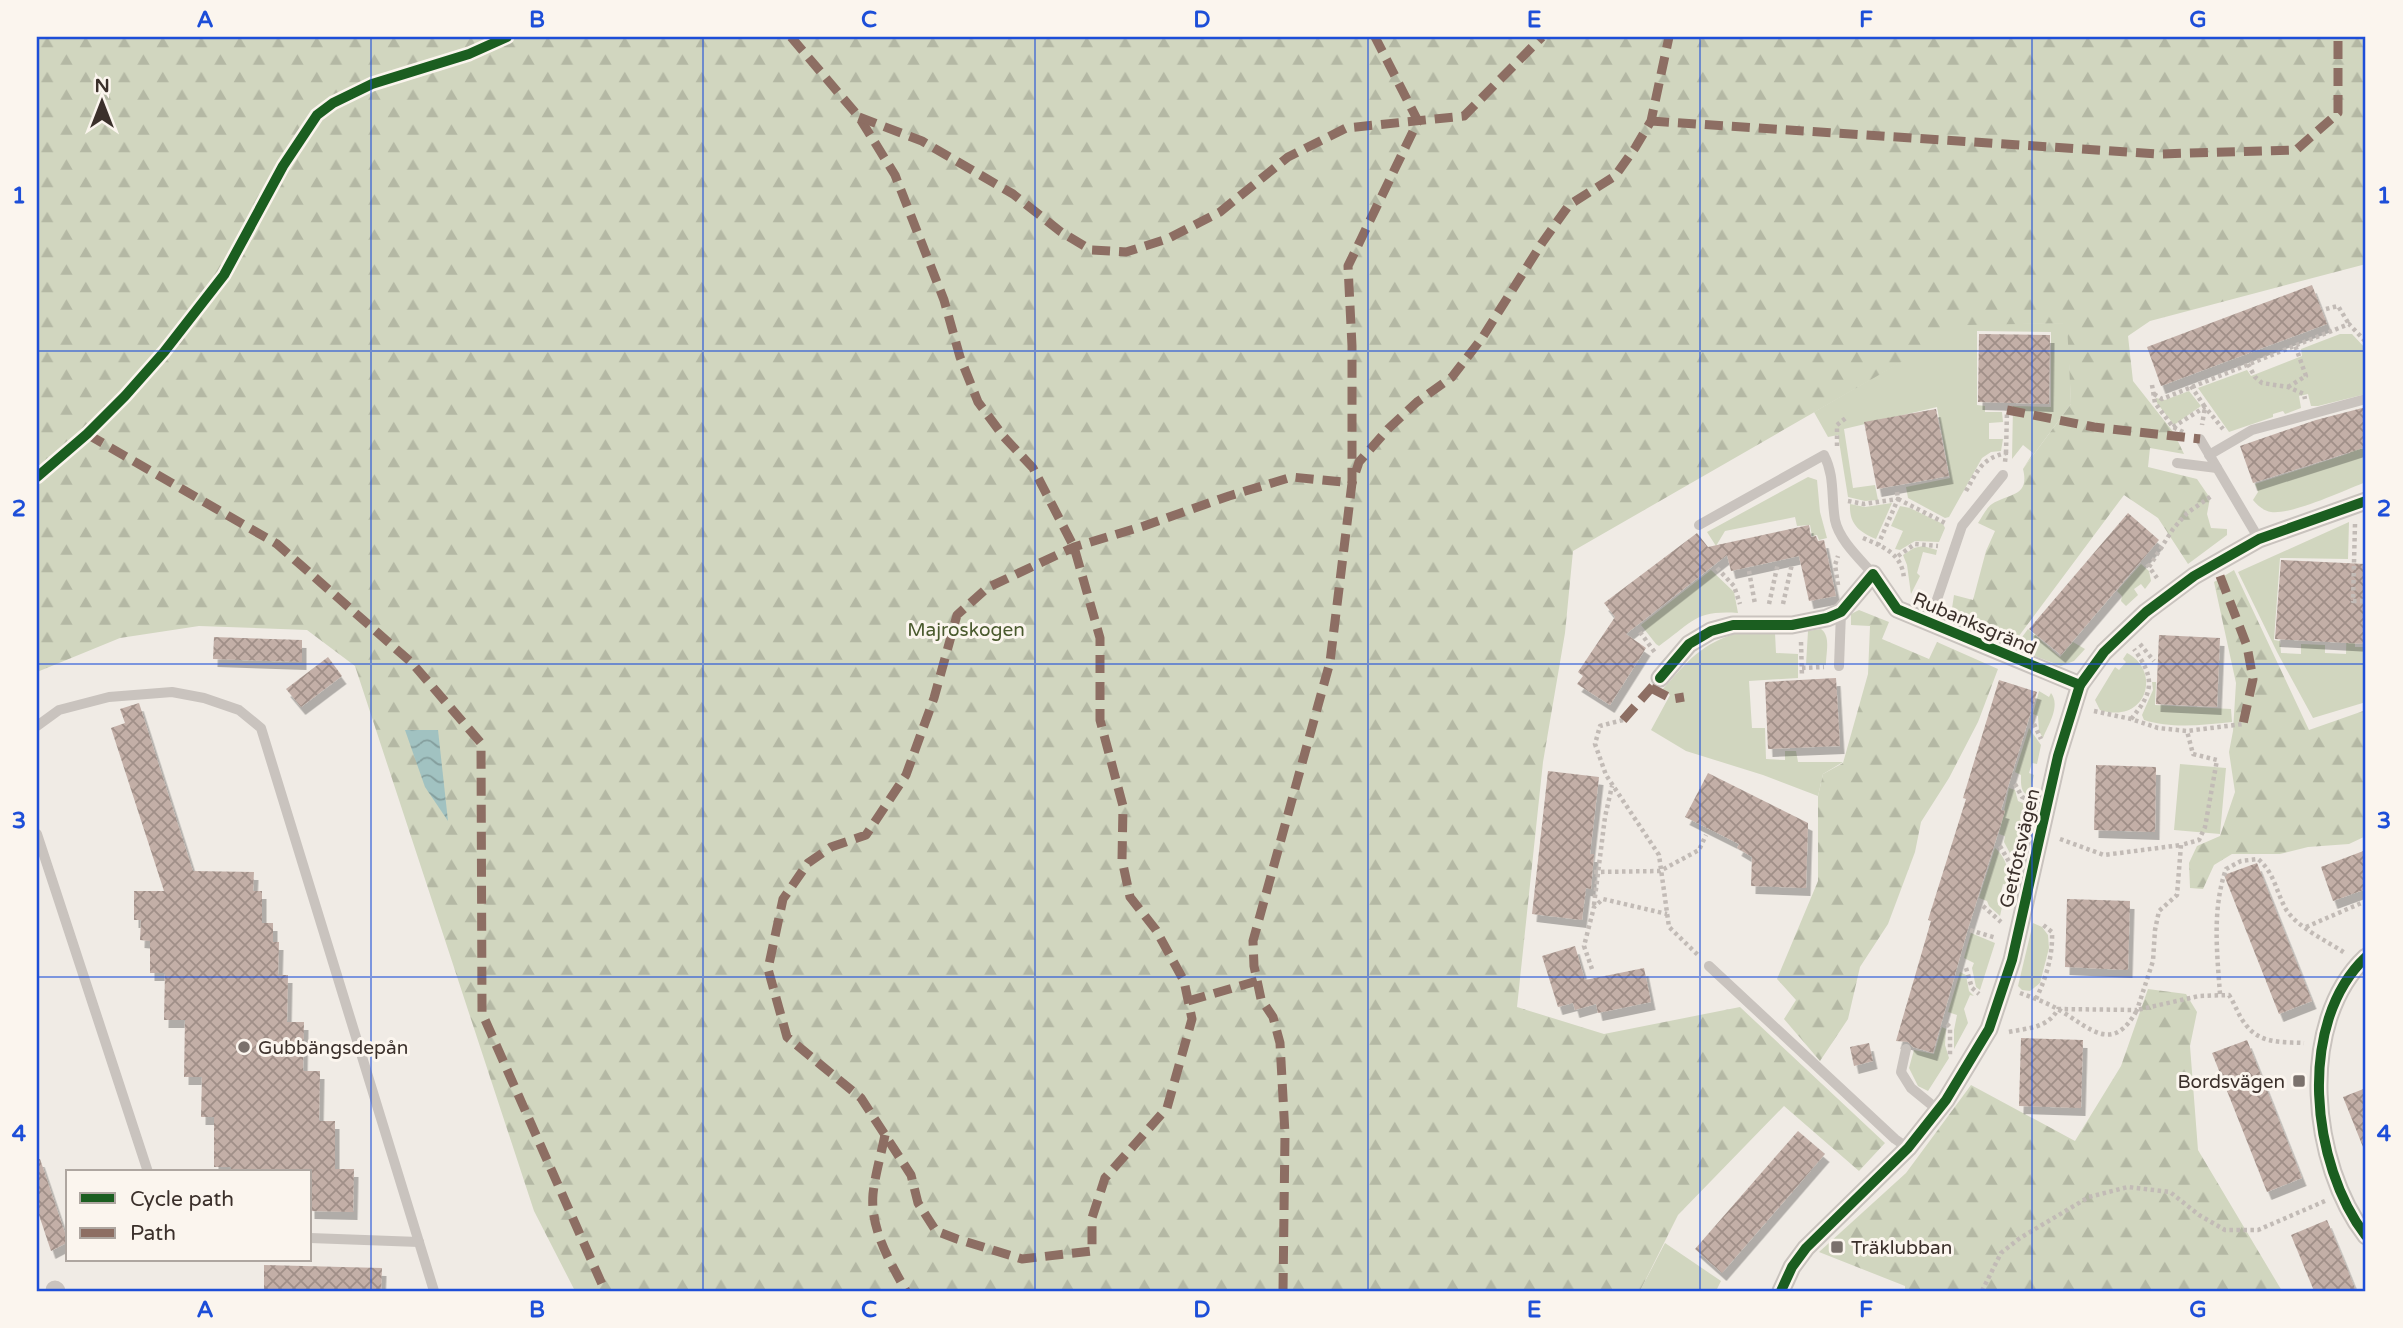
<svg xmlns="http://www.w3.org/2000/svg" width="2403" height="1328" font-family="'Varela Round',sans-serif">
<defs>
<pattern id="forest-firs" width="22" height="20" patternUnits="userSpaceOnUse" patternTransform="scale(1.75)"><rect width="22" height="20" fill="#d1d6bf"/><path d="M5 1l3.5 6h-7zM16 11l3.5 6h-7z" fill="#b4b8a4"/></pattern>
<pattern id="water-waves" width="16" height="10" patternUnits="userSpaceOnUse" patternTransform="scale(1.75)"><rect width="16" height="10" fill="#a1c2c1"/><path d="M0 5q4-4 8 0t8 0" fill="none" stroke="#849e9d"/></pattern>
<pattern id="building-cross-hatch" width="8" height="8" patternUnits="userSpaceOnUse" patternTransform="scale(1.75)"><rect width="8" height="8" fill="#c3afa7"/><path d="M0 0l8 8M0 8l8-8" fill="none" stroke="#a08f88"/></pattern>
<filter id="shadow"><feDropShadow dx="4.5" dy="8" stdDeviation="0" flood-color="#0004"/></filter>
</defs>
<rect width="100%" height="100%" fill="#f0ebe5"/>
<!-- green -->
<g fill="#d1d6bf">
<path d="M2068 323 2071 404 2023 469 2033 453 2023 445 2012 459 2013 406 2051 407V332L1977 331V405L1985 406V412H2002L2003 422 1989 423V439H2003L2001 451 1991 452 1982 458 1949 517 1945 518 1908 498 1906 487 1950 478 1937 407 1844 429 1853 488 1875 485 1878 500 1865 501 1848 497 1838 435 1828 437 1814 412 1966 324Z"/>
<path d="M2340 334H2352L2366 349V394L2318 406H2311L2308 394 2299 396 2301 408 2285 414 2283 411 2273 414V417L2229 432 2198 388 2247 370 2251 376 2302 356 2301 349Z"/>
<path d="M2189 391 2201 406 2174 425 2157 403 2156 398 2165 400Z"/>
<path d="M2366 448V482C2345 490 2292 515 2271 512 2264 511 2258 506 2253 500L2258 492 2255 484 2350 453V450Z"/>
<path d="M1808 477 1817 480 1820 512 1827 538 1819 540 1817 535 1812 536 1810 525 1797 526 1795 517 1725 531 1716 546 1707 532Z"/>
<path d="M1892 503 1876 539C1859 532 1849 524 1850 504L1865 507Z"/>
<path d="M1900 506 1910 508 1943 524 1945 528 1939 542 1915 541 1900 550 1895 549 1903 531 1891 526Z"/>
<path d="M2349 522 2348 559 2280 558 2274 640 2280 641 2281 653 2301 654V644L2325 645V653L2346 654 2347 615H2355V647H2366V702L2313 718 2277 652 2238 572Z"/>
<path d="M1923 546 1937 550 1936 555 1923 552 1917 573 1920 576 1911 594 1907 565 1903 555 1914 548Z"/>
<path d="M2141 564 2149 571 2151 581 2145 589 2141 584 2134 589 2138 595 2126 606 2121 601 2122 596 2117 591Z"/>
<path d="M1711 570 1734 592 1738 613C1694 610 1692 623 1659 646L1656 644 1641 625Z"/>
<path d="M1821 629C1831 636 1826 653 1826 665H1806L1808 631Z"/>
<path d="M2028 629 2060 657 2073 642 2085 649 2074 661 2061 666 2014 648Z"/>
<path d="M1740 632 1775 633 1776 653 1798 654V678L1749 681 1752 728H1765L1766 759 1785 760V751H1796L1798 762H1843L1823 774 1818 796 1763 775 1686 751 1651 730 1670 695 1662 690C1689 660 1700 644 1740 632Z"/>
<path d="M2127 653C2162 671 2147 725 2100 710L2095 700 2115 667 2119 670 2126 662 2123 659Z"/>
<path d="M2152 682H2156L2155 705 2231 709 2232 722C2203 725 2172 729 2144 720L2142 715 2153 690Z"/>
<path d="M2039 691 2049 697 2051 693C2061 706 2048 725 2043 738L2039 731 2038 716 2033 714Z"/>
<path d="M2029 728 2041 745 2037 764 2032 763 2029 773 2034 775 2029 796C2020 792 2021 784 2021 775L2015 772Z"/>
<path d="M2180 764 2226 768 2220 834 2174 830Z"/>
<path d="M2009 788 2015 790 2018 801 2027 805 2014 861 2004 842 2005 836 1999 834Z"/>
<path d="M1995 848C2005 856 2011 873 2008 885L2003 884 1998 905 2002 907 2000 916 1989 906 1987 901 1979 898Z"/>
<path d="M2033 923 2042 927 2048 935 2049 948 2040 983 2030 991 2022 990 2018 986Z"/>
<path d="M1971 933 1995 943 1980 990 1976 987 1972 968 1974 963 1964 958Z"/>
<path d="M1960 972 1966 975 1969 991 1974 996 1970 995 1964 1009 1968 1023 1954 1049V1030L1957 1015 1948 1012Z"/>
<path d="M1942 1027 1946 1029 1945 1045 1949 1058 1928 1091 1918 1086 1909 1068 1914 1050 1934 1054Z"/>
<path d="M1665 1243 1721 1281 1716 1291H1640Z"/>
</g>
<!-- forest -->
<g fill="url(#forest-firs)">
<path d="M37 37H2366V264L2150 321 2128 336 2133 381 2174 433 2184 454 2150 448 2148 467 2197 479 2210 498 2207 514 2211 528 2227 529V535L2188 564 2158 518 2124 495 2010 648 1952 623 1951 615 1954 595 1973 600 1986 551 1995 531 1978 523C1982 517 1987 507 1992 504 2009 493 2030 497 2023 469L2071 404 2067 323 1966 325 1573 551 1565 633 1543 762 1517 1007 1604 1034 1740 1007 1885 1143 1859 1171 1784 1106 1678 1215 1640 1291H575L534 1211 355 666 307 630 199 626 120 638 37 672Z"/>
<path d="M2234 570 2309 730 2366 710V836L2349 844 2308 847 2280 854H2232L2214 865 2203 889 2190 888 2189 863 2197 846 2220 836 2235 792 2229 752 2233 731 2236 683 2214 582Z"/>
<path d="M1859 610 1889 622 1882 639 1929 659 1937 642 1998 669 1978 722 1949 778 1921 822 1915 852 1888 924 1860 967 1848 1019 1820 1061 1784 1019 1796 1000 1777 979 1818 881V796L1823 774 1843 763 1868 674 1870 626 1851 625V614Z"/>
<path d="M2148 989 2186 994 2197 1012 2190 1046 2198 1150 2282 1291H1905V1286L1819 1252 1906 1173 1971 1085 2075 1141 2121 1066Z"/>
</g>
<!-- water -->
<path fill="url(#water-waves)" d="M405 730H438L448 821 425 787Z"/>
<!-- building -->
<g fill="url(#building-cross-hatch)" filter="url(#shadow)">
<path d="M2312 285 2327 324 2161 386 2147 347Z"/>
<path d="M1979 334 2050 335 2049 404 1978 402Z"/>
<path d="M2366 407V447L2253 483 2240 446 2316 420Z"/>
<path d="M1936 409 1949 476 1877 489 1864 422Z"/>
<path d="M2128 513 2159 540 2061 655 2029 629Z"/>
<path d="M1809 525 1811 537 1816 536 1818 541 1824 540 1836 596 1809 601 1799 556 1731 571 1727 555 1626 634 1646 648 1610 705 1577 684 1583 676 1578 672 1615 617 1604 603 1697 533 1708 547Z"/>
<path d="M2281 560 2366 564V644L2275 639Z"/>
<path d="M2159 635 2220 638 2217 707 2156 704Z"/>
<path d="M214 637 302 640V662L213 659Z"/>
<path d="M328 657 342 676 301 707 286 689Z"/>
<path d="M1836 678 1840 746 1768 749 1765 682Z"/>
<path d="M1999 680 2037 692 2001 810 2005 811 1967 932 1933 1053 1913 1047 1908 1042 1896 1041 1931 921 1928 920 1966 799 1963 798Z"/>
<path d="M139 703 193 871 254 872 253 891H262V923H273V942H279L278 975H288L287 1022H304L303 1071H320L319 1121H335V1169H354L353 1212 310 1211V1172H231V1167H214V1117H201L202 1077H184L185 1020H164L165 973H150V941L140 940 141 920H134V891H164L111 728 125 723 120 709Z"/>
<path d="M2096 765 2156 767 2155 832 2094 830Z"/>
<path d="M1548 771 1599 777 1590 854H1594L1591 889 1586 888 1582 920 1532 914Z"/>
<path d="M1708 773 1808 823 1806 888 1751 886 1752 857 1737 848 1739 844 1685 817Z"/>
<path d="M2366 850V889L2333 901 2321 867Z"/>
<path d="M2257 863 2312 1001 2279 1014 2224 875Z"/>
<path d="M2067 899 2130 901 2128 970 2065 967Z"/>
<path d="M1575 946 1585 980 1644 968 1651 1002 1598 1013 1596 1004 1575 1010 1573 1003 1558 1007 1542 956Z"/>
<path d="M2021 1038 2083 1040 2081 1108 2019 1106Z"/>
<path d="M2247 1040 2302 1178 2267 1192 2212 1053Z"/>
<path d="M1869 1043 1873 1061 1854 1066 1850 1047Z"/>
<path d="M2366 1088V1151L2365 1152 2343 1097Z"/>
<path d="M1798 1131 1825 1154 1722 1273 1695 1249Z"/>
<path d="M37 1159H40L68 1242 51 1251 37 1209Z"/>
<path d="M2327 1220 2342 1256 2356 1291H2314L2291 1235Z"/>
<path d="M264 1265 382 1268 381 1291H264Z"/>
</g>
<g fill="none" stroke-linecap="round" stroke-linejoin="round">
<!-- path -->
<g stroke="#c2bbb6" stroke-width="4.5" stroke-dasharray="3.5 3.5" stroke-linecap="butt">
<path d="M2326 309 2338 306 2349 324"/>
<path d="M2248 364 2255 377 2262 383 2288 387 2304 394 2305 399"/>
<path d="M2152 385 2155 403 2173 427 2185 433"/>
<path d="M2191 386 2205 407 2202 425"/>
<path d="M2288 387 2306 376 2295 345"/>
<path d="M2154 394 2162 399 2349 324 2366 342"/>
<path d="M2173 427 2205 407 2223 429"/>
<path d="M1837 446V425L1847 417"/>
<path d="M2006 453 2007 410"/>
<path d="M1966 491C1978 470 1981 459 2006 453L2005 462"/>
<path d="M1897 492 1898 499 1947 524"/>
<path d="M1848 501 1864 504 1898 499 1878 545"/>
<path d="M2355 524 2353 601H2366"/>
<path d="M1863 538C1884 547 1903 554 1904 580"/>
<path d="M1898 556 1915 544 1938 546"/>
<path d="M2147 564 2157 578"/>
<path d="M2149 567 2173 529 2187 513 2213 495"/>
<path d="M1717 568 1734 586 1740 604"/>
<path d="M1749 571 1755 604"/>
<path d="M1838 585 1835 565 1838 556"/>
<path d="M1769 604 1778 563"/>
<path d="M1783 604 1792 564"/>
<path d="M1640 632 1656 654"/>
<path d="M1801 642 1802 677"/>
<path d="M2140 644 2154 661"/>
<path d="M1802 668 1824 667"/>
<path d="M2094 711 2131 719 2158 728 2187 731 2243 724"/>
<path d="M2131 719C2154 692 2155 678 2134 649"/>
<path d="M1623 720 1600 726 1595 744 1606 775 1659 855 1669 927 1699 956"/>
<path d="M2034 724 2041 739"/>
<path d="M2015 784 2022 797 2027 799"/>
<path d="M2060 839 2104 855 2181 845"/>
<path d="M2000 846 2012 867"/>
<path d="M1594 872 1660 871 1699 850 1706 835"/>
<path d="M1594 905 1605 817 1612 786"/>
<path d="M1983 906 2001 922"/>
<path d="M2306 927 2366 901"/>
<path d="M1970 930 1996 938"/>
<path d="M1966 968 1972 988 1979 994"/>
<path d="M1592 969 1584 946 1594 907 1603 899 1667 914"/>
<path d="M2020 993C2034 998 2048 1003 2061 1011 2091 1029 2113 1054 2137 1010L2199 996 2229 995C2235 1004 2239 1017 2246 1025 2260 1044 2283 1042 2304 1043"/>
<path d="M2220 994C2217 952 2212 909 2226 869L2241 861 2258 859C2275 873 2276 893 2287 911 2300 929 2327 941 2345 953"/>
<path d="M2036 999C2046 978 2053 956 2052 932L2042 924"/>
<path d="M1947 1024 1950 1027V1055"/>
<path d="M2009 1032C2028 1028 2048 1028 2058 1009L2137 1010 2153 961 2155 930 2159 911 2177 895 2181 845 2199 840 2205 827 2217 760 2193 754 2187 731"/>
<path d="M1982 1291 2001 1253 2020 1238 2089 1197 2128 1187 2170 1192 2199 1215 2225 1230H2258L2325 1201"/>
</g>
<!-- service -->
<g stroke="#c9c3be" stroke-width="10">
<path d="M2200 439 2259 539"/>
<path d="M2209 455 2252 430 2366 399"/>
<path d="M2177 463 2217 468"/>
<path d="M1699 525 1824 455C1835 476 1831 497 1835 520 1839 540 1860 559 1873 574"/>
<path d="M1929 623 1962 526 2003 475"/>
<path d="M1839 666 1841 612"/>
<path d="M37 726 59 710 109 697 172 692 204 698 239 710 261 728 434 1291"/>
<path d="M37 834 148 1172"/>
<path d="M1709 966 1895 1139 1908 1148"/>
<path d="M1906 1049 1901 1072 1911 1088 1938 1110"/>
<path d="M310 1238 419 1242"/>
</g>
<!-- minor -->
<g stroke="#c9c3be" stroke-width="19">
<path d="M1660 678 1689 644 1711 631 1733 625H1792L1827 618 1841 612 1873 574 1897 609 2080 685"/>
<path d="M2366 957C2296 1023 2311 1165 2366 1236"/>
<path d="M55 1290 56 1291"/>
<path d="M1781 1291 1792 1267 1806 1248 1908 1148 1946 1100 1989 1029 2012 960 2058 756 2080 685 2104 652 2146 612 2194 576 2259 539 2366 501"/>
</g>
<!-- quiet -->
<g stroke="#8d6e63" stroke-width="9" stroke-dasharray="18 9" stroke-linecap="butt">
<path d="M791 37 859 117 895 175 944 300 960 357 978 402 1004 437 1033 468 1074 547 1100 638V720L1123 806 1122 860 1130 897 1156 930 1184 981 1192 1019 1167 1108 1105 1178 1092 1218V1251L1022 1259 957 1239 936 1231 918 1203 911 1175 861 1098 787 1037 768 969 783 899 808 863 831 847 866 835 906 775 934 698 957 615 987 588 1074 547 1144 526 1229 496 1292 477 1352 483V346L1348 266 1418 121 1375 37"/>
<path d="M859 117 922 141 1013 194 1061 232 1091 250 1126 252 1167 239 1220 212 1288 157 1346 128 1464 116 1542 37"/>
<path d="M1651 121 2159 154 2296 150 2338 113V37"/>
<path d="M2007 410 2094 427 2200 439"/>
<path d="M87 434 277 544 412 663 481 743 482 1013 605 1291"/>
<path d="M2220 576 2247 646 2253 679 2243 724"/>
<path d="M1651 688 1672 699 1684 697"/>
<path d="M1623 720 1660 678"/>
<path d="M1188 1001 1257 981"/>
<path d="M885 1135C881 1155 875 1175 873 1194 870 1229 890 1262 906 1291"/>
<path d="M1283 1291 1285 1134 1280 1043 1273 1017 1261 999 1254 966 1253 941 1330 662 1352 483 1359 462 1388 429 1417 402 1452 377 1482 338 1542 243 1569 205 1615 176 1635 148 1651 121 1669 37"/>
</g>
<defs>
<g id="cycleway">
<path d="M37 477 87 434 125 396 164 352 224 275 283 166 317 115 333 103 372 84 469 54 507 37"/>
<path d="M1660 678 1689 644 1711 631 1733 625H1792L1827 618 1841 612 1873 574 1897 609 2080 685"/>
<path d="M2366 957C2296 1023 2311 1165 2366 1236"/>
<path d="M1781 1291 1792 1267 1806 1248 1908 1148 1946 1100 1989 1029 2012 960 2058 756 2080 685 2104 652 2146 612 2194 576 2259 539 2366 501"/>
</g>
</defs>
<!-- cycleway casing -->
<use href="#cycleway" stroke="#fbf5ee" stroke-width="15"/>
<!-- cycleway -->
<use href="#cycleway" stroke="#1b5e20" stroke-width="10"/>
</g>
<!-- grid -->
<path fill="none" stroke="#1d4ed8" stroke-width="2" stroke-opacity="0.55" d="M371 37V1291M703 37V1291M1035 37V1291M1368 37V1291M1700 37V1291M2032 37V1291M37 351H2366M37 664H2366M37 977H2366"/>
<!-- markers -->
<g fill="#7a716c" stroke="#fbf5ee" stroke-width="2.5">
<circle cx="244" cy="1047" r="7"/>
<rect x="2292" y="1074" width="14" height="14" rx="3.5"/>
<rect x="1830" y="1240" width="14" height="14" rx="3.5"/>
</g>
<g text-anchor="middle" stroke-width="6" stroke-linejoin="round" paint-order="stroke">
<!-- street labels -->
<g font-size="19" fill="#3b302b" stroke="#fbf5ee">
<text transform="translate(1975 623) rotate(23)" y="7">Rubanksgränd</text>
<text transform="translate(2019 848) rotate(-77)" y="7">Getfotsvägen</text>
</g>
<!-- park labels -->
<g font-size="19" fill="#4a5a2e" stroke="#fbf5ee">
<text x="966" y="636">Majroskogen</text>
</g>
<!-- poi labels -->
<g font-size="19" fill="#3b302b" stroke="#fbf5ee" text-anchor="start">
<text x="258" y="1054">Gubbängsdepån</text>
<text x="2285" y="1088" text-anchor="end">Bordsvägen</text>
<text x="1851" y="1254">Träklubban</text>
</g>
</g>
<!-- border -->
<rect width="2403" height="1328" fill="none" stroke="#fbf5ee" stroke-width="77"/>
<!-- legend -->
<rect x="66" y="1170" width="245" height="91" fill="#fbf5ee" stroke="#aea6a0" stroke-width="2"/>
<rect x="80" y="1193" width="35" height="10" fill="#1b5e20" stroke="#aea6a0" stroke-width="2"/>
<text x="130" y="1206" font-size="21" fill="#3b302b">Cycle path</text>
<rect x="80" y="1228" width="35" height="10" fill="#8d6e63" stroke="#aea6a0" stroke-width="2"/>
<text x="130" y="1240" font-size="21" fill="#3b302b">Path</text>
<!-- north arrow -->
<g transform="translate(102 102)" stroke="#fbf5ee" stroke-width="5" paint-order="stroke">
<path d="M0-5L12 26L0 18L-12 26Z" fill="#3b302b"/>
<text y="-10" font-size="19" font-weight="bold" text-anchor="middle" fill="#3b302b">N</text>
</g>
<rect x="38" y="38" width="2326" height="1252" fill="none" stroke="#1d4ed8" stroke-width="2.5"/>
<g font-size="23" text-anchor="middle" font-weight="bold" fill="#1d4ed8">
<text x="205" y="27">A</text>
<text x="537" y="27">B</text>
<text x="869" y="27">C</text>
<text x="1202" y="27">D</text>
<text x="1534" y="27">E</text>
<text x="1866" y="27">F</text>
<text x="2198" y="27">G</text>
<text x="19" y="203">1</text>
<text x="2384" y="203">1</text>
<text x="19" y="516">2</text>
<text x="2384" y="516">2</text>
<text x="19" y="828">3</text>
<text x="2384" y="828">3</text>
<text x="19" y="1141">4</text>
<text x="2384" y="1141">4</text>
<text x="205" y="1317">A</text>
<text x="537" y="1317">B</text>
<text x="869" y="1317">C</text>
<text x="1202" y="1317">D</text>
<text x="1534" y="1317">E</text>
<text x="1866" y="1317">F</text>
<text x="2198" y="1317">G</text>
</g>
</svg>
